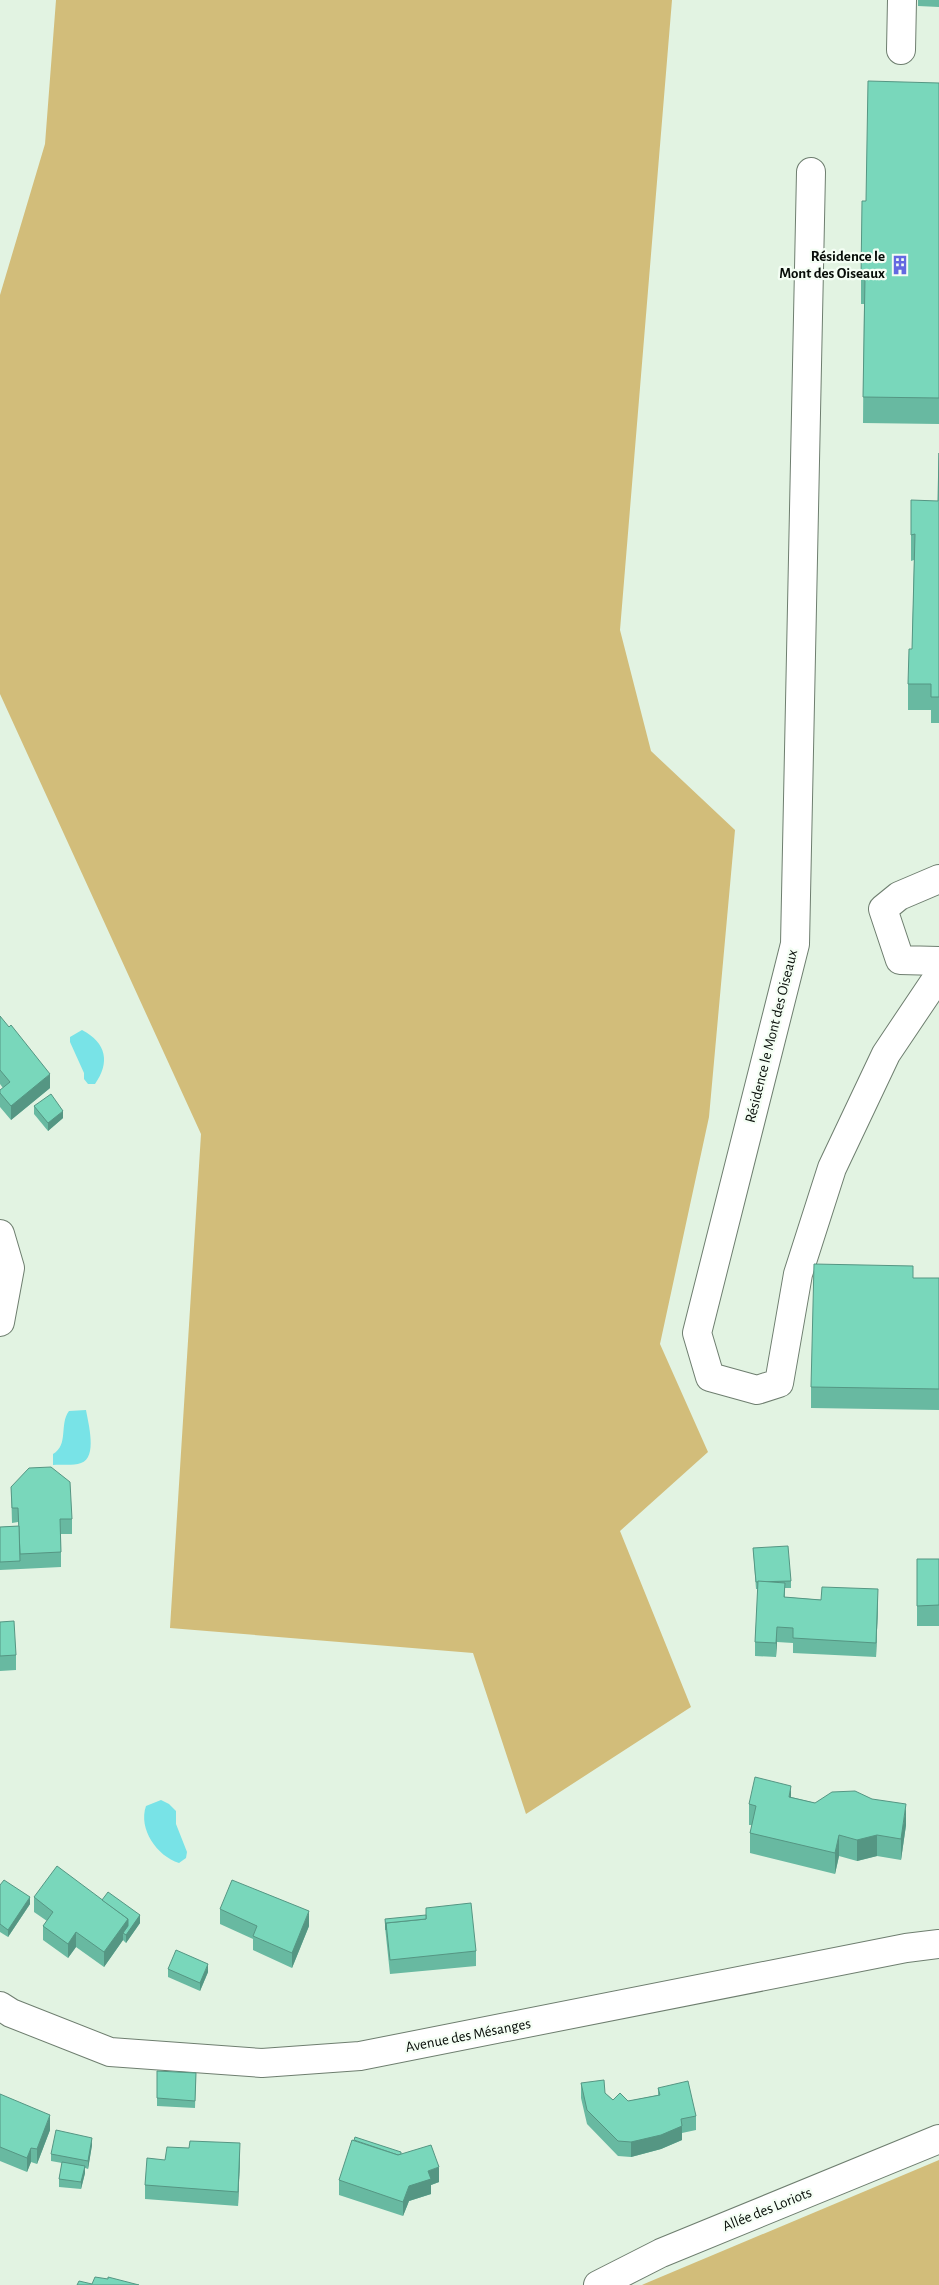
<svg xmlns="http://www.w3.org/2000/svg" width="939" height="2285" font-family="'Alegreya Sans',sans-serif">
<rect width="100%" height="100%" fill="#e2f3e2"/>
<!-- green -->
<g fill="#d2bd7a">
<path d="M56 0H672L620 630 651 751 735 830 709 1117 660 1344 708 1452 620 1531 691 1707 526 1814 473 1653 170 1628 201 1134 0 694V295L45 144Z"/>
<path d="M939 2160V2285H642L644 2284Z"/>
</g>
<!-- water -->
<g fill="#78e3e7">
<path d="M82 1030C107 1043 110 1063 95 1084H88L84 1079V1073L70 1042V1037Z"/>
<path d="M86 1410C88 1422 98 1458 81 1463 73 1466 61 1464 53 1465V1454C69 1445 59 1424 69 1411Z"/>
<path d="M161 1800 169 1804 176 1811V1824L187 1852 186 1858 179 1863C157 1856 138 1829 146 1806Z"/>
</g>
<g fill="none" stroke-linecap="round" stroke-linejoin="round">
<defs>
<g id="street">
<path d="M901 50 902 0"/>
<path d="M811 172 795 944 697 1333 710 1377 757 1390 779 1383 798 1274 832 1168 886 1054 939 975"/>
<path d="M939 879 899 896 883 909 900 960 939 961"/>
<path d="M0 1234 10 1268 0 1322"/>
<path d="M0 2006 11 2013 110 2052 262 2063 360 2056 906 1948 939 1944"/>
<path d="M598 2285 661 2253 939 2139"/>
</g>
</defs>
<!-- street casing -->
<use href="#street" stroke="#6e7e6f" stroke-width="30"/>
<!-- street -->
<use href="#street" stroke="#fff" stroke-width="28"/>
</g>
<!-- wall -->
<g fill="#68b9a1">
<path d="M918 0H939V7L918 6Z"/>
<path d="M939 83V424L863 423 864 304H861V278L866 201Z"/>
<path d="M939 453V723H931V710H908V684L912 649 914 560 911 561V535L938 501Z"/>
<path d="M0 1016 50 1088 11 1120 0 1107V1090L3 1088 0 1084Z"/>
<path d="M34 1106 63 1118 48 1131 34 1114Z"/>
<path d="M913 1278H939V1410L811 1408V1387Z"/>
<path d="M11 1487 72 1519V1534H61V1567L0 1570V1527L19 1526 18 1522 12 1523Z"/>
<path d="M753 1548 791 1581V1588H785V1597L878 1604 876 1657 793 1653V1643L777 1642 776 1657 755 1656V1642L758 1589H756Z"/>
<rect x="917" y="1559" width="22" height="67"/>
<path d="M0 1622 16 1655V1670L0 1671Z"/>
<path d="M791 1797 906 1825 901 1860 877 1856 857 1861 839 1856 835 1874 750 1853V1833L752 1825H749V1804Z"/>
<path d="M0 1885 30 1904 8 1937 0 1932Z"/>
<path d="M34 1897 102 1900 140 1923 126 1943 123 1940 104 1967 76 1947 68 1958 43 1940V1926L47 1921 34 1912Z"/>
<path d="M220 1909 309 1926 292 1968 253 1950V1939L220 1924Z"/>
<path d="M385 1919 476 1951V1966L390 1974 385 1927Z"/>
<path d="M168 1969 208 1972 200 1991 168 1977Z"/>
<path d="M157 2071 196 2073 195 2108 157 2106Z"/>
<path d="M581 2083 605 2093 613 2100 628 2101 658 2095V2088L696 2116V2130L682 2133V2140L661 2149 631 2157 618 2156 587 2124 581 2098Z"/>
<path d="M0 2094 50 2130 37 2164 31 2162 27 2172 0 2161Z"/>
<path d="M92 2145 88 2169 85 2168V2173L81 2189 59 2187V2179L62 2163 51 2161V2154Z"/>
<path d="M401 2154 439 2182 431 2185V2194L409 2201 403 2216 339 2195V2180Z"/>
<path d="M240 2158 238 2206 145 2199V2185L165 2160Z"/>
</g>
<!-- shaded-wall -->
<g fill="#559683">
<path d="M50 1074V1088L11 1120V1106Z"/>
<path d="M63 1111V1118L48 1131V1123Z"/>
<path d="M878 1589V1604L876 1657V1643Z"/>
<path d="M777 1627V1642L776 1657V1643Z"/>
<path d="M791 1786V1806L789 1797Z"/>
<path d="M906 1804V1825L901 1860V1839Z"/>
<path d="M839 1835V1856L835 1874V1853Z"/>
<path d="M877 1835V1856L857 1861V1840Z"/>
<path d="M30 1897V1904L8 1937V1930Z"/>
<path d="M309 1911V1926L292 1968V1953Z"/>
<path d="M140 1915V1923L126 1943V1935L123 1933V1940L104 1967V1952L128 1919Z"/>
<path d="M76 1932V1947L68 1958V1944Z"/>
<path d="M208 1964V1972L200 1991V1983Z"/>
<path d="M50 2115V2130L37 2164V2149Z"/>
<path d="M682 2126V2140L661 2149 631 2157V2142Z"/>
<path d="M92 2138V2145L88 2169V2161Z"/>
<path d="M240 2143V2158L238 2206V2192Z"/>
<path d="M31 2148V2162L27 2172V2158Z"/>
<path d="M85 2166V2173L81 2189V2182Z"/>
<path d="M439 2167V2182L431 2185V2194L409 2201 403 2216V2202L409 2186 428 2171Z"/>
</g>
<!-- building -->
<g fill="#79d7bb" stroke="#559683">
<path d="M868 81 939 83V398L863 397 865 278H861L862 201H866Z"/>
<path d="M939 453V697H931V684H908L909 649H912L915 534 911 535V500L938 501Z"/>
<path d="M0 1016 9 1027 11 1025 50 1074 11 1106 0 1093V1090L10 1082 0 1070Z"/>
<path d="M51 1094 63 1111 48 1123 34 1106Z"/>
<path d="M814 1264 913 1266V1278H939V1389L811 1387Z"/>
<path d="M51 1467 70 1482 72 1519H60L61 1552 20 1554 18 1508H12L11 1487 29 1468Z"/>
<path d="M19 1526 20 1561 0 1562V1527Z"/>
<path d="M788 1546 791 1581 756 1582 753 1548Z"/>
<path d="M917 1559H939V1605L917 1606Z"/>
<path d="M758 1581 785 1583 784 1597 821 1600 822 1587 878 1589 876 1643 793 1638V1628L777 1627 776 1643 755 1642Z"/>
<path d="M14 1621 16 1655 0 1656V1622Z"/>
<path d="M755 1777 791 1786 789 1797 815 1803 832 1792 855 1791 872 1799 906 1804 901 1839 877 1835 857 1840 839 1835 835 1853 750 1833 756 1806 749 1804Z"/>
<path d="M57 1866 128 1919 104 1952 76 1932 68 1944 43 1926 53 1912 34 1897Z"/>
<path d="M4 1880 30 1897 8 1930 0 1924V1885Z"/>
<path d="M232 1880 309 1911 292 1953 253 1936 257 1926 220 1909Z"/>
<path d="M108 1892 140 1915 126 1935 123 1933 128 1926V1919L102 1900Z"/>
<path d="M471 1903 476 1951 390 1960 386 1923 426 1919V1908Z"/>
<path d="M426 1915V1919L386 1923V1930L385 1919Z"/>
<path d="M176 1950 208 1964 200 1983 168 1969Z"/>
<path d="M157 2071 196 2073 195 2101 157 2098Z"/>
<path d="M604 2080 605 2093 613 2100 620 2093 628 2101 660 2095 658 2088 688 2081 696 2116 681 2119 682 2126 661 2135 631 2142 618 2141 587 2110 581 2083Z"/>
<path d="M0 2094 50 2115 37 2149 31 2148 27 2158 0 2147Z"/>
<path d="M56 2130 92 2138 88 2161 51 2154Z"/>
<path d="M355 2137 401 2152V2155H398L354 2140Z"/>
<path d="M352 2140 398 2155 431 2145 439 2167 428 2171 431 2179 409 2186 403 2202 339 2180Z"/>
<path d="M190 2141 240 2143 238 2192 145 2185 147 2158 165 2160 167 2147 189 2148Z"/>
<path d="M62 2162 85 2166 81 2182 59 2179Z"/>
<path d="M95 2277 108 2279V2277L139 2285H77L79 2281 92 2284Z"/>
</g>
<!-- icons -->
<defs>
<symbol id="building-bare" viewBox="-9 -9 18 18"><path d="M-4-6H4V6H1V3H-1V6H-4ZM-2.5-4.3h1.7v1.8h-1.7ZM.8-4.3h1.7v1.8H.8ZM-2.5-1h1.7V.8h-1.7ZM.8-1h1.7V.8H.8Z" fill="#6469e1" stroke="#f4fef4" stroke-width="2.5" paint-order="stroke"/></symbol>
</defs>
<g fill-rule="evenodd">
<use href="#building-bare" x="886" y="251" width="28" height="28"/>
</g>
<g text-anchor="middle" stroke-width="4.5" stroke-linejoin="round" paint-order="stroke">
<!-- poi labels -->
<g font-size="15" font-weight="bold" fill="#070d08" stroke="#f4fef4" text-anchor="end">
<text x="885" y="261">Résidence le<tspan x="885" dy="17">Mont des Oiseaux</tspan></text>
</g>
<!-- street labels -->
<g font-size="15" fill="#070d08" stroke="#f4fef4">
<text transform="translate(771 1036) rotate(-76)" y="5">Résidence le Mont des Oiseaux</text>
<text transform="translate(468 2035) rotate(-11)" y="5">Avenue des Mésanges</text>
<text transform="translate(767 2209) rotate(-22)" y="5">Allée des Loriots</text>
</g>
</g>
</svg>
